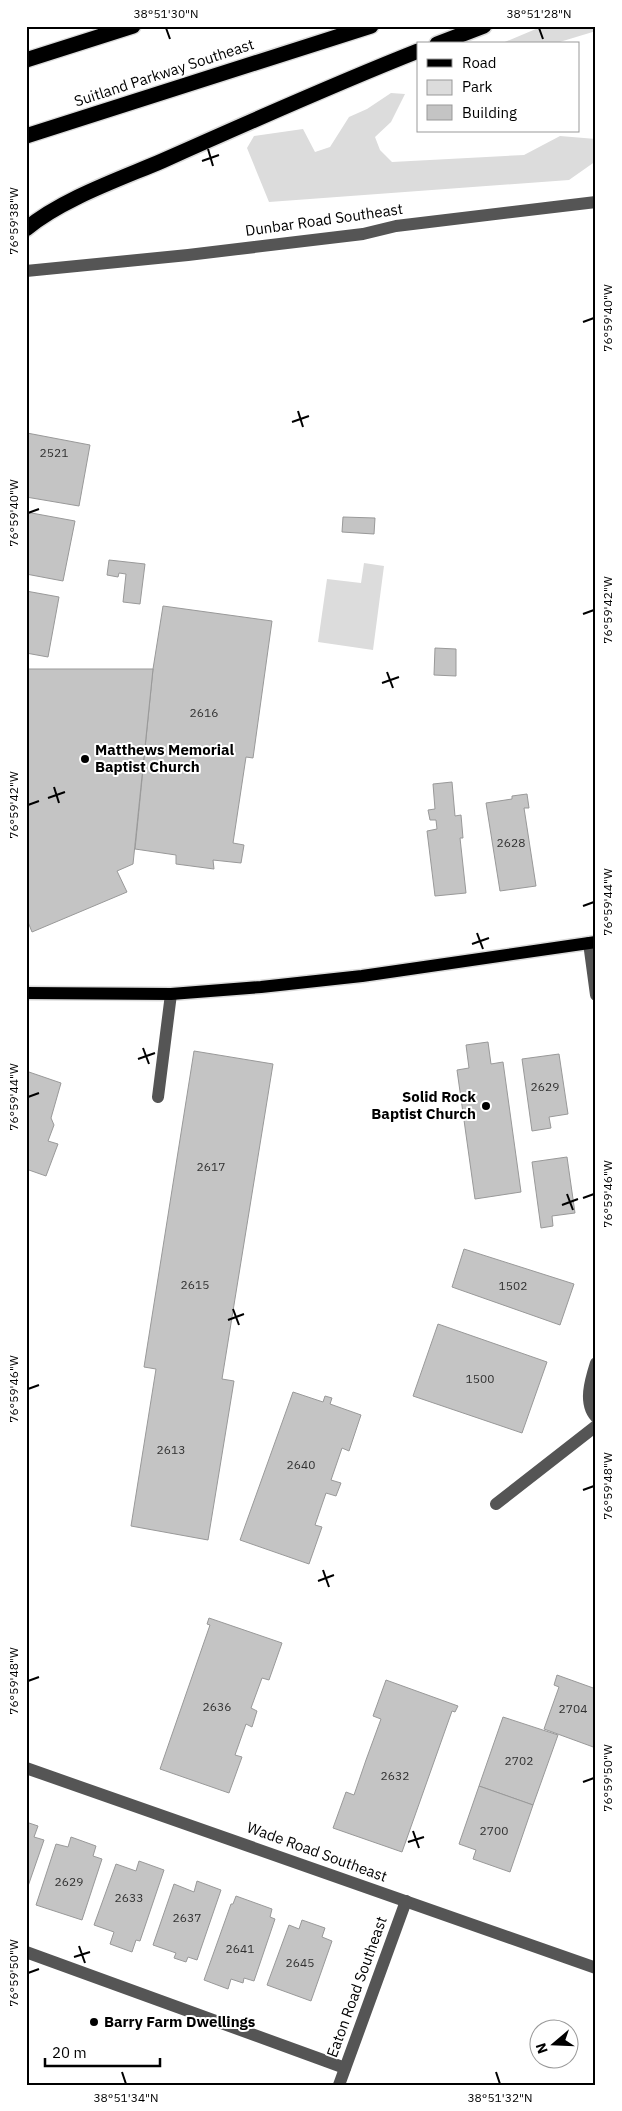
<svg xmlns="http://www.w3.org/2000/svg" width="622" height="2111" font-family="'IBM Plex Sans',sans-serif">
<rect width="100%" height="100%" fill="#fff"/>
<!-- green -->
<g fill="#dcdcdc">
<path d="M543 26H596V31L553 44H500Z"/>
<path d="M391 93 405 94 391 122 375 137 380 150 392 162 524 155 560 136 596 139V161L569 180 269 202 247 148 254 136 303 129 315 152 330 147 349 117 367 109Z"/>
<path d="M364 563 384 566 373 650 318 642 327 579 361 583Z"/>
</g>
<!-- building -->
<g fill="#c4c4c4" stroke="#999">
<path d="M27 433 90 445 79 506 26 497Z"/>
<path d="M26 512 75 521 63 581 26 574Z"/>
<path d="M343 517 375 518 374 534 342 532Z"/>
<path d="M109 560 145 564 140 604 123 602 126 574 119 573 118 577 107 575Z"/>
<path d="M26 591 59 597 48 657 26 653Z"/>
<path d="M163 606 272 621 253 758 246 757 233 843 244 845 241 863 213 860 214 869 176 864V855L135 849 153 669Z"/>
<path d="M435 648 456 649V676L434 675Z"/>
<path d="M26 669H153L133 864 117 871 127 892 32 932 26 917Z"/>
<path d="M452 782 455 816 461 815 463 838H460L466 893 435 896 427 831 437 829 436 820H430L428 810 435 809 433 784Z"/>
<path d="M527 794 529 808H524L536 886 500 891 486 803 512 799V796Z"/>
<path d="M488 1042 491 1064 503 1062 521 1192 475 1199 457 1070 469 1068 466 1045Z"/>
<path d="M194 1051 273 1064 222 1379 234 1381 208 1540 131 1526 156 1369 144 1367Z"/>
<path d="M559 1054 568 1114 549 1117 551 1128 532 1131 522 1059Z"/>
<path d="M26 1071 61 1083 51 1118 54 1125 48 1141 58 1144 46 1176 26 1169Z"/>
<path d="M567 1157 575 1213 552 1216 553 1226 541 1228 532 1162Z"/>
<path d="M464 1249 574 1284 560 1325 452 1287Z"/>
<path d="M438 1324 547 1362 522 1433 413 1396Z"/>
<path d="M293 1392 323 1402 325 1396 332 1398 330 1404 361 1415 349 1451 342 1448 331 1480 341 1483 336 1496 326 1493 315 1525 322 1527 309 1564 240 1540Z"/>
<path d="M209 1618 282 1643 269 1680 262 1678 251 1708 257 1711 252 1727 246 1724 235 1755 242 1757 229 1793 160 1769 210 1625 207 1624Z"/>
<path d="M557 1675 596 1689V1748L544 1729 559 1687 554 1685Z"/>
<path d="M386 1680 458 1706 455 1712 452 1711 402 1852 333 1828 346 1792 354 1795 366 1760 381 1719 373 1716Z"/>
<path d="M503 1717 558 1735 533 1805 479 1786Z"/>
<path d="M479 1786 533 1805 510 1872 473 1859 476 1850 459 1844Z"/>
<path d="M26 1822 38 1826 34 1837 44 1840 26 1892Z"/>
<path d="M71 1837 96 1846 93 1856 102 1859 82 1920 36 1905 56 1844 68 1847Z"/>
<path d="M139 1861 164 1870 140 1941 136 1940 132 1952 110 1944 114 1932 94 1925 116 1864 136 1871Z"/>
<path d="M197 1881 221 1890 197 1960 188 1957 186 1962 174 1958 176 1953 153 1945 174 1884 194 1892Z"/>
<path d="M236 1896 272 1909 270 1917 275 1919 254 1981 244 1978 243 1983 231 1979 228 1989 204 1980 231 1904H233Z"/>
<path d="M302 1920 325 1928 322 1937 332 1941 311 2001 267 1985 289 1925 299 1929Z"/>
</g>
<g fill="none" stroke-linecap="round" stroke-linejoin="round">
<defs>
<path id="major" d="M26 993 171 994 261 987 362 976 596 942"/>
<g id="highway">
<path d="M437 44 484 26"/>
<path d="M26 60 133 26"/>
<path d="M26 136 371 26"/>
<path d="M26 229C62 199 120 179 162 161 247 123 332 85 418 51"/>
</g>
</defs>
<!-- major casing -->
<use href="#major" stroke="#dbdbdb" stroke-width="15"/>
<!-- highway casing -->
<use href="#highway" stroke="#dbdbdb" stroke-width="18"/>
<!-- minor -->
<g stroke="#555" stroke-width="12">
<path d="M26 271 188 255 363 234 396 226 596 202"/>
<path d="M589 943 596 995"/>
<path d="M158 1097 171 994"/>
<path d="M596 1363C591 1379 583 1403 596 1417"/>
<path d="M496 1504 596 1426"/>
<path d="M26 1768 596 1968"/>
<path d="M26 1952 345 2068"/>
<path d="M339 2085 406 1901"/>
</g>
<!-- major -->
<use href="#major" stroke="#000" stroke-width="12"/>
<!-- highway -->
<use href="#highway" stroke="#000" stroke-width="15"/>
</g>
<!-- ticks -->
<path fill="none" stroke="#000" stroke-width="2" d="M166 28 170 39M539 28 543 39M208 149 213 166M202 161 219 155M28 221 39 217M583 322 594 318M298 411 303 427M292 422 309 416M28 513 39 509M583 614 594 610M387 672 393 688M382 683 399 677M54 787 59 803M48 798 65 792M28 805 39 801M583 906 594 902M477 933 483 949M472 944 489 938M143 1048 149 1064M138 1059 155 1053M28 1097 39 1093M567 1194 573 1210M583 1198 594 1194M562 1205 578 1199M233 1309 239 1325M228 1320 244 1314M28 1389 39 1385M583 1490 594 1486M323 1570 329 1587M318 1581 334 1575M28 1681 39 1677M583 1782 594 1778M413 1831 419 1848M408 1842 424 1837M79 1946 85 1963M74 1957 90 1952M28 1973 39 1969M122 2072 126 2084M496 2072 500 2084"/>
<!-- markers -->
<g fill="#000" stroke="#fff" stroke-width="2">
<circle cx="85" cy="759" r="5"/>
<circle cx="486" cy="1106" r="5"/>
<circle cx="94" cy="2022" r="5"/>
</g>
<g text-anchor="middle" stroke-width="4" stroke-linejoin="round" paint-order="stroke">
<!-- number labels -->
<g font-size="12" fill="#313131">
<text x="54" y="457">2521</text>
<text x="204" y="717">2616</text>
<text x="511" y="847">2628</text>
<text x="545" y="1091">2629</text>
<text x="211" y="1171">2617</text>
<text x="195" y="1289">2615</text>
<text x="513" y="1290">1502</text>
<text x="480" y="1383">1500</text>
<text x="171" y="1454">2613</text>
<text x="301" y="1469">2640</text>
<text x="217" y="1711">2636</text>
<text x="573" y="1713">2704</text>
<text x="519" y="1765">2702</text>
<text x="395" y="1780">2632</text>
<text x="494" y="1835">2700</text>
<text x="69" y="1886">2629</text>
<text x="129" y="1902">2633</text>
<text x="187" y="1922">2637</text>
<text x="240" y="1953">2641</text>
<text x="300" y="1967">2645</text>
</g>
<!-- street labels -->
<g font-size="15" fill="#000" stroke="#fff">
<text transform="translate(164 73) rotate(-18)" y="5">Suitland Parkway Southeast</text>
<text transform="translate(324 220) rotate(-8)" y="5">Dunbar Road Southeast</text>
<text transform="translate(317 1852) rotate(20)" y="5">Wade Road Southeast</text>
<text transform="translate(357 1987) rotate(-70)" y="5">Eaton Road Southeast</text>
</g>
<!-- poi labels -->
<g font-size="15" font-weight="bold" fill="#000" stroke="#fff" text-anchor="start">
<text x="95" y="755">Matthews Memorial<tspan x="95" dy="17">Baptist Church</tspan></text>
<text x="476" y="1102" text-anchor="end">Solid Rock<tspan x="476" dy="17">Baptist Church</tspan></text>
<text x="104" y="2027">Barry Farm Dwellings</text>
</g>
</g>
<!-- border -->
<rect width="622" height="2111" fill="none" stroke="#ffffff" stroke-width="55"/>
<!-- legend -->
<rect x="417" y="42" width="162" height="90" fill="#ffffff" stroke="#999999"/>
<rect x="427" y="59" width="25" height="8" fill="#000000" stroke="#999999"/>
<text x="462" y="68" font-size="15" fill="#000000">Road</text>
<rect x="427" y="80" width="25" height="15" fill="#dcdcdc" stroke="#999999"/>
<text x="462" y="92" font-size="15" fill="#000000">Park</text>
<rect x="427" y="105" width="25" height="15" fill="#c4c4c4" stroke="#999999"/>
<text x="462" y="118" font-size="15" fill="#000000">Building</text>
<!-- north arrow -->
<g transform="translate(554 2044) rotate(251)"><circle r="24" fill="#ffffff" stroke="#999999"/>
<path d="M0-4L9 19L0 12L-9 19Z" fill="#000000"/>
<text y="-8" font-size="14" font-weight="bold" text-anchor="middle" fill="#000000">N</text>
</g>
<!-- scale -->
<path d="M45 2058v8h115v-8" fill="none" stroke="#000000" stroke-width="2.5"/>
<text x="52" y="2058" font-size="15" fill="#000000" stroke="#ffffff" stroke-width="4" paint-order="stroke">20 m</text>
<rect x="28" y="28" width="566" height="2056" fill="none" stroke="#000" stroke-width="2"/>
<g font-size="12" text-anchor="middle" fill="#000">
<text x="166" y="18">38°51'30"N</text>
<text x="539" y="18">38°51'28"N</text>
<text transform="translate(14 221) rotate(-90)" y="4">76°59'38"W</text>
<text transform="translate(608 318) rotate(-90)" y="4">76°59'40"W</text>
<text transform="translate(14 513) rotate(-90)" y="4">76°59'40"W</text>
<text transform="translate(608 610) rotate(-90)" y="4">76°59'42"W</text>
<text transform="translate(14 805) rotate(-90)" y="4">76°59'42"W</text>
<text transform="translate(608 902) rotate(-90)" y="4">76°59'44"W</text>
<text transform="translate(14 1097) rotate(-90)" y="4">76°59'44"W</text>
<text transform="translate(608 1194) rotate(-90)" y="4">76°59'46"W</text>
<text transform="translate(14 1389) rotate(-90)" y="4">76°59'46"W</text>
<text transform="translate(608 1486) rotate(-90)" y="4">76°59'48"W</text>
<text transform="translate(14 1681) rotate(-90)" y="4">76°59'48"W</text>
<text transform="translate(608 1778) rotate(-90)" y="4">76°59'50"W</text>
<text transform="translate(14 1973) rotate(-90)" y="4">76°59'50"W</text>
<text x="126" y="2102">38°51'34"N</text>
<text x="500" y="2102">38°51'32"N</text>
</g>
</svg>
